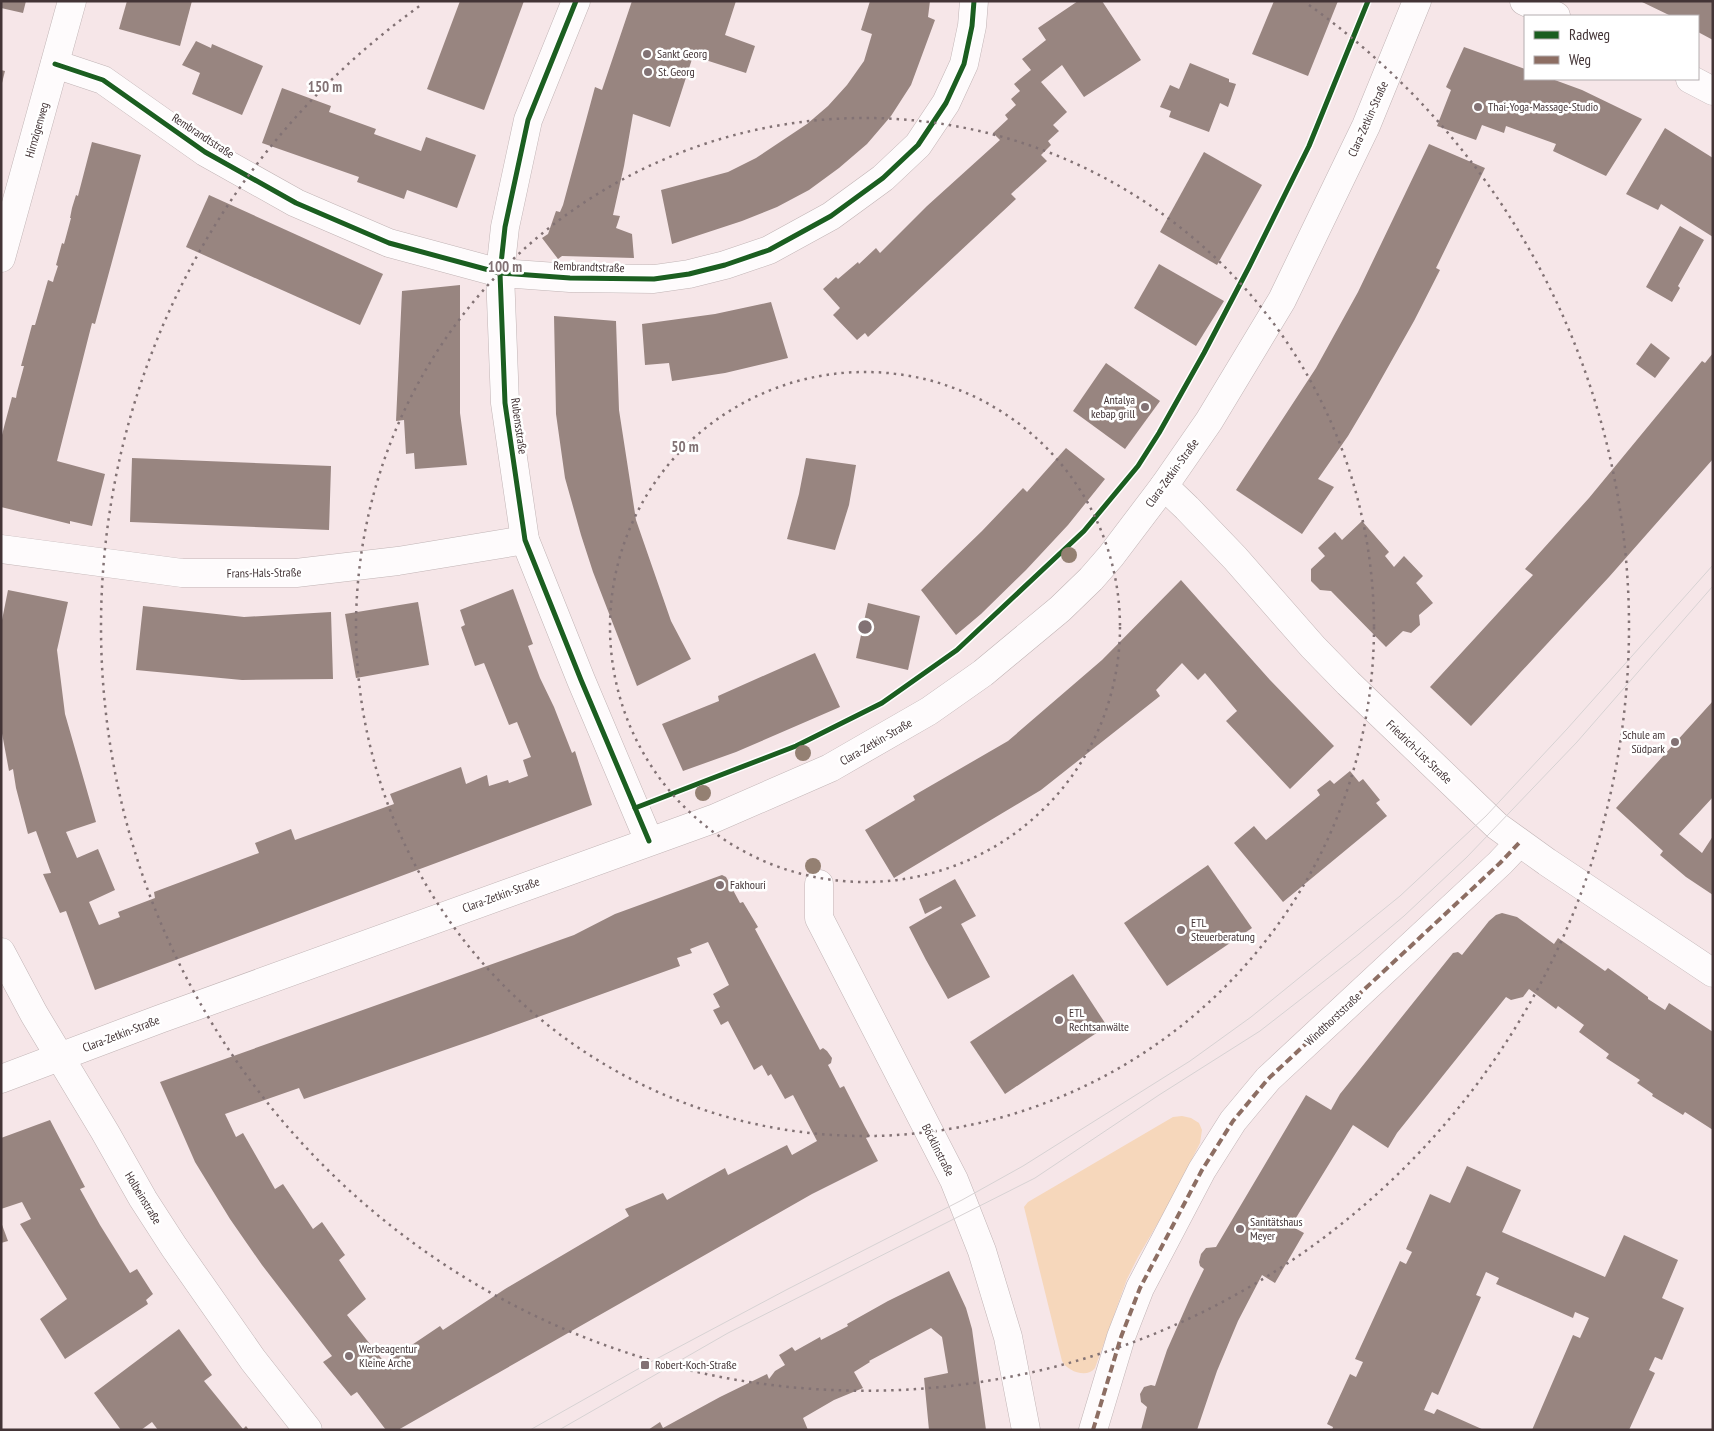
<svg xmlns="http://www.w3.org/2000/svg" width="1714" height="1431" font-family="'PT Sans Narrow',sans-serif">
<rect width="100%" height="100%" fill="#f6e6e8"/>
<!-- green -->
<path fill="#f6d7bb" d="M1182 1116 1191 1118 1199 1123 1202 1130 1200 1143 1173 1197 1138 1257 1127 1279 1095 1368C1087 1379 1067 1371 1062 1361L1024 1207 1028 1202 1173 1117Z"/>
<!-- building -->
<g fill="#988580" fill-rule="evenodd">
<path d="M1 1H26L23 13 1 8Z"/>
<path d="M127 1H192L180 46 119 29Z"/>
<path d="M460 1H524L484 110 427 89Z"/>
<path d="M632 1H736L725 35 755 46 746 73 693 56 670 127 633 114 624 166 613 215 620 216 616 228 632 234 634 258 562 256 558 259 542 238 548 234 556 211 560 212 563 205 595 87 602 90Z"/>
<path d="M870 1H930L928 17 935 20 911 85 891 116 867 144 839 168 809 190 777 207 742 221 672 244 661 190 728 172 756 158 807 124 828 106 847 85 864 61 872 34 861 30Z"/>
<path d="M1078 1H1102L1141 60 1084 97 1062 65 1041 82 1067 112 1053 125 1059 131 1048 141 1051 145 1041 155 1047 161 1011 194 1016 199 868 337 865 333 857 340 833 315 840 308 823 289 836 277 838 279 858 262 859 264 876 248 880 253 927 206 1000 140 993 133 1008 119 1005 115 1016 105 1011 99 1020 91 1014 84 1031 70 1022 59 1046 40 1038 28Z"/>
<path d="M1274 1H1338L1308 76 1252 54Z"/>
<path d="M1640 1H1713V40L1698 32V16H1671Z"/>
<path d="M196 41 211 48 212 44 263 66 242 115 192 94 200 73 182 65Z"/>
<path d="M1464 47 1525 69V79H1552L1582 90 1642 119 1606 176 1553 151 1556 144 1506 126 1504 133 1482 125 1476 140 1437 126 1451 90 1446 87Z"/>
<path d="M1190 63 1229 79V82L1236 84 1228 107 1220 103 1209 132 1169 117 1171 111 1160 107 1170 85 1179 89Z"/>
<path d="M1 70 5 71 2 83H1Z"/>
<path d="M282 88 331 106 329 112 376 129 374 134 421 151 426 137 476 155 457 208 407 190 404 199 357 182 359 177 262 143Z"/>
<path d="M1665 128 1713 158V237L1661 204 1658 210 1626 194Z"/>
<path d="M92 142 141 155 95 324 92 323 57 461 105 474 92 526 70 521V524L1 507V439L5 423 12 397 16 398 17 392 24 366H21L32 325H35L48 280 53 282 54 278 58 266 56 265 62 243 64 244 71 218H70L72 208 76 195 78 196 79 192Z"/>
<path d="M1429 144 1485 168 1436 268 1440 270 1414 321 1370 399 1348 436 1318 479 1334 487 1302 534 1236 490 1316 368 1358 292Z"/>
<path d="M1204 152 1262 185 1217 265 1160 232Z"/>
<path d="M209 195 383 274 360 325 186 247Z"/>
<path d="M1680 226 1704 240 1678 286 1680 288 1672 302 1646 287Z"/>
<path d="M1159 264 1224 301 1196 346 1134 308Z"/>
<path d="M460 285V413L467 465 415 469 414 453 406 454 404 420 396 421 402 291Z"/>
<path d="M771 302 788 358 725 373 672 381 669 363 645 365 642 324 715 314Z"/>
<path d="M554 316 616 321 619 410 636 520 671 621 691 659 637 686 593 572 581 535 565 478 556 414Z"/>
<path d="M1651 343 1670 358 1655 378 1636 364Z"/>
<path d="M1713 353V459L1609 577 1471 726 1430 687 1533 575 1525 569 1589 498 1702 361 1705 363Z"/>
<path d="M1106 363 1160 401 1125 449 1073 411Z"/>
<path d="M1066 448 1105 479 1068 525 1026 570 981 614 956 635 921 590 982 531 1023 488 1027 492Z"/>
<path d="M132 458 331 466 329 530 130 522Z"/>
<path d="M806 458 856 465 849 505 835 550 787 539 799 494Z"/>
<path d="M1362 521 1389 552 1385 556 1394 567 1404 556 1423 576 1416 583 1433 603 1419 615 1420 625 1411 633 1403 631 1386 647 1331 591 1320 590 1311 581V569L1325 556 1318 548 1335 532 1342 540Z"/>
<path d="M1181 580 1270 680 1334 746 1290 789 1226 721 1237 711 1205 673 1198 680 1182 663 1156 690 1160 696 1041 790 894 878 865 830 915 800 913 796 1008 741 1102 660Z"/>
<path d="M513 589 533 644 528 646 540 678 554 707 572 753 575 751 592 805 95 990 66 911 60 913 43 874 51 873 36 831 28 834 16 788 13 769 9 771 1 728V625L8 590 68 602 57 650 65 714 96 822 66 832 77 858 98 849 115 890 89 902 99 925 120 917 118 912 155 898 154 892 259 853 255 843 291 829 295 840 394 804 390 794 461 767 466 784 487 775 489 786 508 780 509 783 528 776 523 760 531 757 517 722 509 725 484 663 475 666 461 627 465 625 460 610Z"/>
<path d="M418 602 429 665 356 678 345 614Z"/>
<path d="M868 603 920 616 908 670 856 658Z"/>
<path d="M143 606 244 617 331 612 333 679 242 680 136 670Z"/>
<path d="M815 653 840 707 736 752 683 771 662 724 719 701 718 696Z"/>
<path d="M1713 701V797L1679 834 1702 853 1713 836V895L1686 877 1660 855 1663 851 1616 808Z"/>
<path d="M1350 771 1359 782 1363 779 1380 800 1376 803 1387 816 1283 902 1234 843 1254 826 1266 840 1320 795 1317 790 1330 780 1334 784Z"/>
<path d="M1208 865 1252 928 1167 986 1124 923Z"/>
<path d="M722 875 726 877 740 903 743 902 758 927 755 929 820 1050 823 1048 827 1051 832 1058 831 1063 828 1065 840 1088 844 1086 865 1127 870 1136 866 1138 878 1161 812 1194 398 1430H386L357 1392 351 1396 323 1362 332 1356 262 1265 230 1219 195 1162 160 1082 574 935 615 914ZM708 942 729 985 713 994 720 1007 713 1010 721 1025 728 1021 754 1070 762 1065 768 1076 771 1074 785 1099 793 1095 817 1141 792 1155 787 1145 728 1175 725 1168 667 1200 663 1193 625 1209 629 1216 505 1289 443 1330 440 1326 385 1363 347 1315 366 1299 339 1260 345 1255 322 1222 313 1229 283 1184 275 1189 243 1133 236 1137 225 1114 299 1088 304 1099 488 1035 680 966 677 958 692 953 690 949Z"/>
<path d="M955 879 976 916 961 924 990 977 948 999 926 960 909 927 942 908 941 906 925 914 919 899Z"/>
<path d="M1502 913 1517 917 1554 944 1558 938 1605 971 1608 968 1648 997V999L1665 1010 1669 1003 1713 1032V1130L1685 1112 1683 1115 1652 1096 1653 1094 1637 1083 1640 1080 1606 1058 1609 1054 1579 1032 1584 1025 1558 1006 1556 1009 1529 989 1523 997 1511 1000 1506 997 1397 1133 1388 1148 1353 1125 1291 1226 1304 1233 1275 1283 1262 1275 1238 1321 1217 1371 1197 1430H1141L1147 1407 1141 1402 1140 1394 1144 1387 1151 1385 1155 1386 1167 1350 1190 1298 1204 1269 1200 1266 1199 1262 1201 1254 1206 1248 1216 1247 1306 1095 1331 1110 1340 1094 1453 953 1458 952 1462 955 1489 921 1496 915Z"/>
<path d="M1073 974 1107 1026 1005 1094 970 1042Z"/>
<path d="M50 1120 85 1187 80 1189 100 1225 130 1273 137 1269 153 1294 146 1300 148 1304 65 1359 40 1319 67 1299 20 1224 31 1219 22 1202 1 1209V1138Z"/>
<path d="M1467 1166 1521 1190 1502 1232 1605 1277 1624 1235 1678 1260 1662 1298 1684 1308 1662 1360 1655 1357 1649 1370 1655 1373 1629 1430H1532L1573 1335 1580 1338 1589 1318 1575 1312 1573 1318 1496 1284 1499 1278 1486 1272 1476 1295 1481 1297 1438 1395 1432 1392 1424 1410 1434 1414 1437 1409 1484 1430H1332L1333 1427 1327 1424 1350 1374 1356 1377 1363 1362 1355 1359 1400 1261 1406 1264 1412 1252 1406 1249 1430 1194 1450 1203Z"/>
<path d="M1 1222 8 1241 1 1243Z"/>
<path d="M949 1271 966 1308 972 1329 986 1430H929L924 1378 948 1373 942 1337 931 1328 869 1361 870 1362 854 1372 863 1388 834 1400 803 1418 808 1430H648L660 1422 663 1428 720 1397 767 1374 769 1379 775 1371 785 1365 779 1355 792 1347 795 1351 820 1337 821 1340 848 1326 847 1324 888 1301Z"/>
<path d="M179 1329 212 1375 204 1381 243 1429 246 1426 249 1430H158L152 1422 141 1430H121L94 1393Z"/>
</g>
<g fill="none" stroke-linecap="round" stroke-linejoin="round">
<defs>
<g id="street">
<path d="M576 1 528 120 505 227 500 273 505 403 525 540 581 680 649 841"/>
<path d="M1524 1 1556 16"/>
<path d="M55 64 103 80 205 152 296 203 389 243 500 273 570 278 654 279 689 274 725 265 769 250 831 216 883 178 918 145 946 103 964 64 972 26 974 1"/>
<path d="M1690 79 1713 91"/>
<path d="M1 258 72 1"/>
<path d="M1164 486 1187 508 1235 558 1313 647 1348 683 1497 826 1547 862 1713 973"/>
<path d="M1 549 182 573H296L398 561 525 540"/>
<path d="M819 884V918L954 1180 962 1200 982 1251 1008 1337 1026 1430"/>
<path d="M1 952 34 1014 105 1132 143 1199 174 1247 253 1360 308 1430"/>
<path d="M1093 1430 1121 1337 1140 1288 1202 1170 1233 1121 1268 1079 1500 863 1519 843"/>
</g>
<path id="secondary" d="M1 1079 160 1019 713 819 830 768 929 711 983 673 1060 609 1091 579 1111 556 1164 486 1209 421 1282 300 1366 126 1417 1"/>
</defs>
<!-- street casing -->
<use href="#street" stroke="#c1b4b5" stroke-width="29"/>
<!-- secondary casing -->
<use href="#secondary" stroke="#c1b4b5" stroke-width="29"/>
<!-- street -->
<use href="#street" stroke="#fefbfc" stroke-width="28"/>
<!-- secondary -->
<use href="#secondary" stroke="#fefbfc" stroke-width="28"/>
<!-- tram -->
<g stroke="#d7d2d3" stroke-width="1">
<path d="M530 1430 645 1365 786 1290 962 1200 1023 1166 1190 1061 1251 1017 1400 896 1486 816 1567 729 1713 565"/>
<path d="M559 1430 728 1333 1035 1178 1159 1095 1260 1031 1359 954 1404 916 1467 857 1577 742 1713 586"/>
</g>
<!-- quiet -->
<path stroke="#8d6e63" stroke-width="4" stroke-dasharray="8 4" stroke-linecap="butt" d="M1093 1430 1121 1337 1140 1288 1202 1170 1233 1121 1268 1079 1500 863 1519 843"/>
<defs>
<g id="cycleway">
<path d="M576 1 528 120 505 227 500 273 505 403 525 540 581 680 649 841"/>
<path d="M55 64 103 80 205 152 296 203 389 243 500 273 570 278 654 279 689 274 725 265 769 250 831 216 883 178 918 145 946 103 964 64 972 26 974 1"/>
<path d="M635 808 796 746 882 703 957 650 1084 531 1138 466 1159 433 1204 353 1249 267 1309 146 1368 1"/>
</g>
</defs>
<!-- cycleway casing -->
<use href="#cycleway" stroke="#fff" stroke-width="8"/>
<!-- cycleway -->
<use href="#cycleway" stroke="#1b5e20" stroke-width="5"/>
</g>
<!-- trees -->
<g fill="#948072">
<circle cx="1069" cy="555" r="8"/>
<circle cx="803" cy="753" r="8"/>
<circle cx="703" cy="793" r="8"/>
<circle cx="813" cy="866" r="8"/>
</g>
<!-- distance rings -->
<g fill="none" stroke="#827274" stroke-width="2.5" stroke-dasharray="2.5 5">
<circle cx="865" cy="627" r="255"/>
<circle cx="865" cy="627" r="509"/>
<path d="M1309 5A764 764 0 1 1 421 5"/>
</g>
<!-- markers -->
<g fill="#827274" stroke="#fff" stroke-width="2">
<circle cx="647" cy="54" r="5"/>
<circle cx="648" cy="72" r="5"/>
<circle cx="1478" cy="107" r="5"/>
<circle cx="1145" cy="407" r="5"/>
<circle cx="1675" cy="742" r="5"/>
<circle cx="720" cy="885" r="5"/>
<circle cx="1181" cy="930" r="5"/>
<circle cx="1059" cy="1020" r="5"/>
<circle cx="1240" cy="1229" r="5"/>
<circle cx="349" cy="1356" r="5"/>
<rect x="640" y="1360" width="10" height="10" rx="2.5"/>
</g>
<g text-anchor="middle" stroke-width="5" stroke-linejoin="round" paint-order="stroke">
<!-- poi labels -->
<g font-size="12" fill="#433436" stroke="#fff" text-anchor="start">
<text x="657" y="58">Sankt Georg</text>
<text x="658" y="76">St. Georg</text>
<text x="1488" y="111">Thai-Yoga-Massage-Studio</text>
<text x="1135" y="404" text-anchor="end">Antalya<tspan x="1135" dy="14">kebap grill</tspan></text>
<text x="1665" y="739" text-anchor="end">Schule am<tspan x="1665" dy="14">Südpark</tspan></text>
<text x="730" y="889">Fakhouri</text>
<text x="1191" y="927">ETL<tspan x="1191" dy="14">Steuerberatung</tspan></text>
<text x="1069" y="1017">ETL<tspan x="1069" dy="14">Rechtsanwälte</tspan></text>
<text x="1250" y="1226">Sanitätshaus<tspan x="1250" dy="14">Meyer</tspan></text>
<text x="359" y="1353">Werbeagentur<tspan x="359" dy="14">Kleine Arche</tspan></text>
<text x="655" y="1369">Robert-Koch-Straße</text>
</g>
<!-- street labels -->
<g font-size="12" fill="#433436" stroke="#fff">
<text transform="translate(1368 119) rotate(-66)" y="4">Clara-Zetkin-Straße</text>
<text transform="translate(37 130) rotate(-74)" y="4">Hirnzigenweg</text>
<text transform="translate(203 136) rotate(33)" y="4">Rembrandtstraße</text>
<text transform="translate(589 267) rotate(2)" y="4">Rembrandtstraße</text>
<text transform="translate(519 426) rotate(82)" y="4">Rubensstraße</text>
<text transform="translate(1172 473) rotate(-54)" y="4">Clara-Zetkin-Straße</text>
<text transform="translate(264 573) rotate(-1)" y="4">Frans-Hals-Straße</text>
<text transform="translate(876 742) rotate(-30)" y="4">Clara-Zetkin-Straße</text>
<text transform="translate(1419 752) rotate(44)" y="4">Friedrich-List-Straße</text>
<text transform="translate(501 895) rotate(-20)" y="4">Clara-Zetkin-Straße</text>
<text transform="translate(1333 1019) rotate(-43)" y="4">Windthorststraße</text>
<text transform="translate(121 1034) rotate(-21)" y="4">Clara-Zetkin-Straße</text>
<text transform="translate(938 1150) rotate(63)" y="4">Böcklinstraße</text>
<text transform="translate(143 1198) rotate(59)" y="4">Holbeinstraße</text>
</g>
</g>
<circle cx="865" cy="627" r="8" fill="#827274" stroke="#fff" stroke-width="2.5"/>
<g font-size="15" text-anchor="middle" font-weight="bold" fill="#827274" stroke="#fff" stroke-width="5" stroke-linejoin="round" paint-order="stroke">
<text x="325" y="92">150 m</text>
<text x="505" y="272">100 m</text>
<text x="685" y="452">50 m</text>
</g>
<!-- border -->
<rect width="1714" height="1431" fill="none" stroke="#433436" stroke-width="5"/>
<!-- legend -->
<rect x="1524" y="15" width="175" height="65" fill="#ffffff" stroke="#b4aeaf"/>
<rect x="1534" y="31" width="25" height="8" fill="#1b5e20" stroke="#b4aeaf"/>
<text x="1569" y="40" font-size="15" fill="#433436">Radweg</text>
<rect x="1534" y="56" width="25" height="8" fill="#8d6e63" stroke="#b4aeaf"/>
<text x="1569" y="65" font-size="15" fill="#433436">Weg</text>
</svg>
